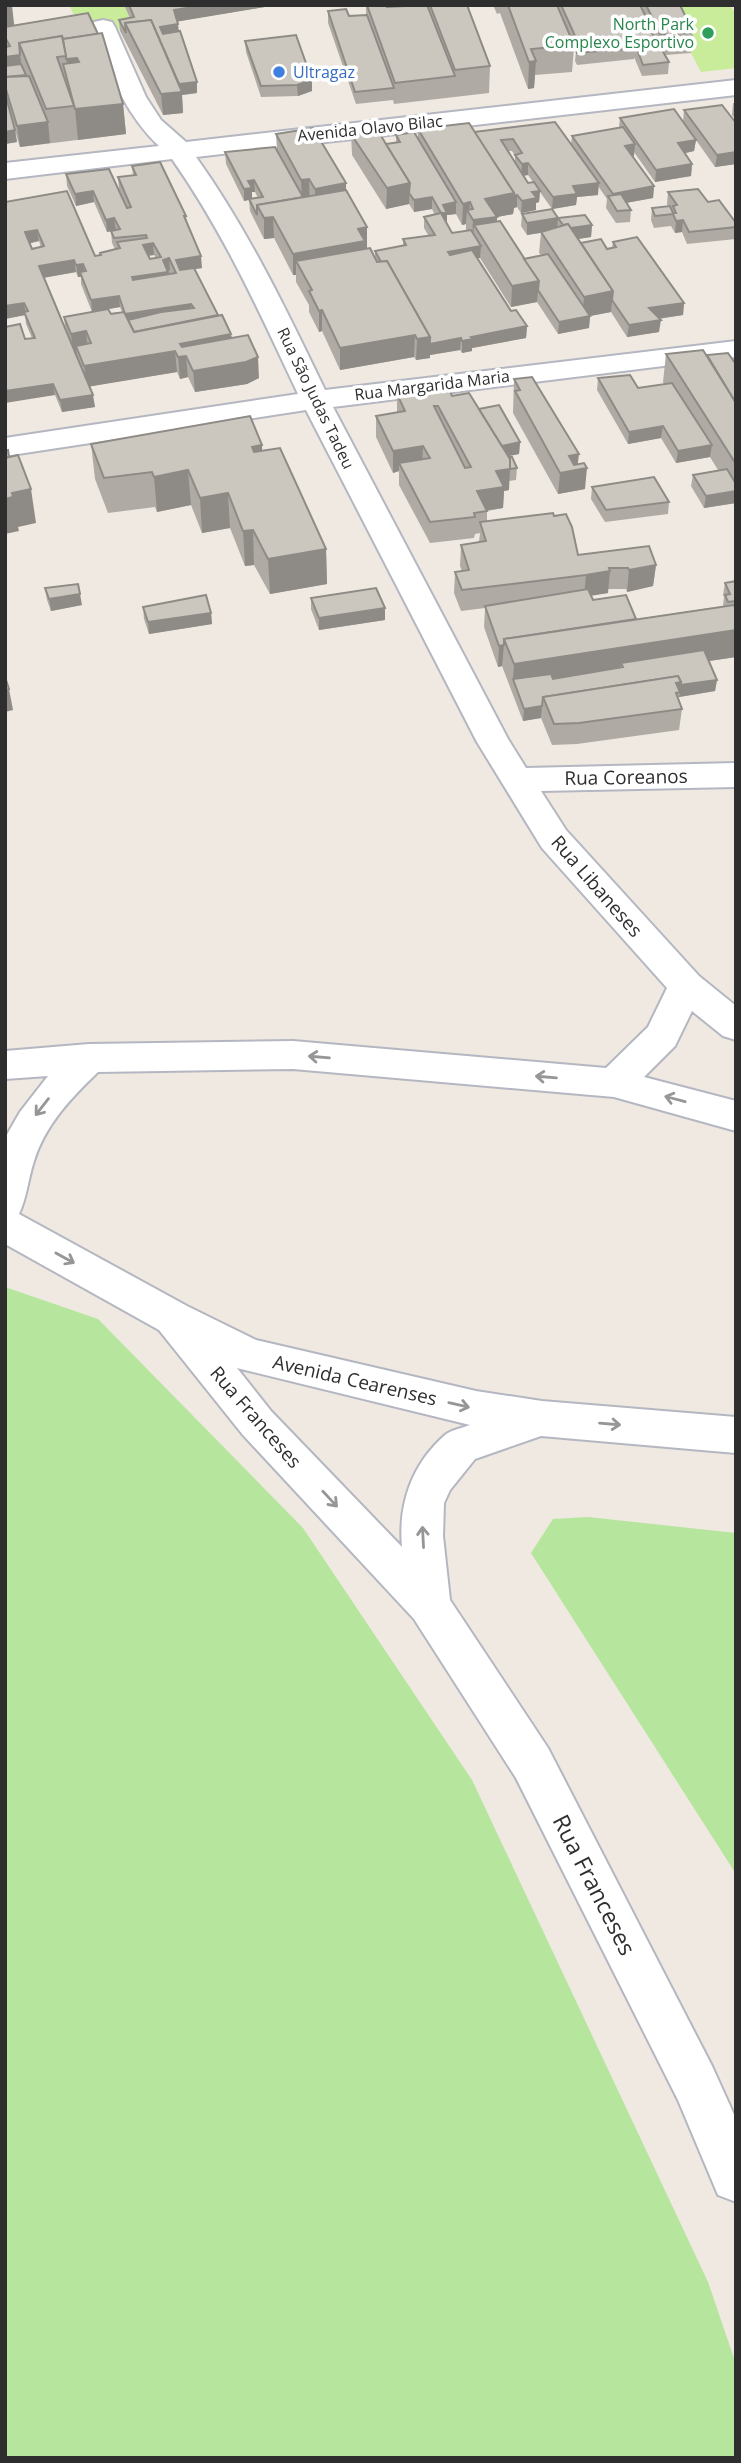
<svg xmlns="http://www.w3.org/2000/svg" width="741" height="2463" font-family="'Open Sans',sans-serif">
<rect width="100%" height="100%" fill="#efe9e1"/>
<!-- green -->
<g fill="#b6e59e">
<path d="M5 1287 98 1319 303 1528 472 1780 708 2282 736 2364V2458H5Z"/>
<path d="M588 1517 736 1533V1874L531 1553 553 1519Z"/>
</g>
<!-- pitch -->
<g fill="#c9ec9a">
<path d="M69 5H276L120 31 114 21 80 27Z"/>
<path d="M666 5H729L736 14V68L701 72Z"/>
</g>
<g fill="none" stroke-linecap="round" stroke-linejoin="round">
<defs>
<path id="minor" d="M103 20 112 22 115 27 146 97 161 120 186 142 736 80V95L196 157C248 230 286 309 325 390L736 341V357L333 407 508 739 526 768 736 763V787L541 791 566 830 699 976 736 1006V1040L723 1036 692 1011 675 1046 644 1077 736 1101V1131L614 1097 293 1069 98 1072C71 1098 45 1125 34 1161 28 1179 27 1197 19 1214L187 1306 256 1340 476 1391 542 1401 736 1417V1453L541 1436 475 1459 450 1490 444 1503 443 1536 450 1600 548 1748 712 2066 736 2119V2202L718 2195 678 2100 516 1778 414 1619 243 1435 159 1330 5 1244V1138L20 1112 48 1076 5 1079V1051L89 1044 293 1041 606 1068 648 1027 667 988 542 848 477 742 306 410 5 456V438L298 394C260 313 224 233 172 159L5 179V163L159 146C124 113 109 70 91 27L94 22ZM237 1368 470 1425C462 1428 451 1430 445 1435 412 1464 398 1504 402 1547L271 1411Z"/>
</defs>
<!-- minor casing -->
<use href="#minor" stroke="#b4b7c1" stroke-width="4"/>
<!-- minor -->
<use href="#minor" fill="#fff" fill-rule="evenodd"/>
</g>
<!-- wall -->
<g fill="#afaba4" fill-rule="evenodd">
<path d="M5 5 14 25 88 13 123 104 126 134 20 147 15 131 17 142 5 144Z"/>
<path d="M124 5H277L177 21 179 31 197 93 182 95 183 113 163 115 120 31 119 20 130 18Z"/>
<path d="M366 5H387V7L402 5H467L490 66 489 93 394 104 393 100 356 104 328 23V11L349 16 366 15Z"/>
<path d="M493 5H680L693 32 691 53 665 55 669 62 668 74 642 76 634 57V59L577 65 575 61 576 52 574 48 572 72 535 75 534 88 528 89 500 13 497 14Z"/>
<path d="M245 41 312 91 298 96 261 97 246 52Z"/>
<path d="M733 103H736V120L732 115Z"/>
<path d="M684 110 736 123V164L715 167 696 140 694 151 685 153 692 164 691 176 655 182 634 152V156H632L654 186 653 198 626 203 631 210 630 222 616 223 606 208 607 199 598 186V195L577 197 576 205 553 209 558 218 592 225 591 237 578 239 581 243 607 249 612 248 613 242 684 303 683 315 659 319V332L627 337 611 312 590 316 589 328 558 334 537 302 511 307 480 258H477L511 311 527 326 526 338 472 348V351L462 353 460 350 430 355V358L416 360 414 357 340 370 322 331 319 332 309 312V305L296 282V275H293L274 238 264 239 250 211 249 200 244 201 226 164 225 152 277 150 276 134 346 190 367 227V248L375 259V251L403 245V239L428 235 424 228V217L435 215 432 209 414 212 409 204 386 209 352 155 351 134 386 144 396 143V135L418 138V129L474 132 571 144 572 136 619 127 620 118 683 121ZM508 151H512L515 156V163ZM528 175 533 182 528 183 523 176ZM252 192H255L258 198 252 199ZM540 192 552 209 522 214 521 226 527 235 541 233 539 253 541 255 524 259 497 221V217L513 214 514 208 517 207 521 213 536 210V203L539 202ZM456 214 462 225 466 224V231L452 233 447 223V215Z"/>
<path d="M132 166 186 216 187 223 202 268 195 269 218 315 259 378 247 384 195 392 188 377 180 379 177 372 90 386 95 407 62 412 55 395 25 339 32 338 26 324 25 315 5 319V202L95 256 101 255 115 249 112 243 111 231 116 230 107 232 94 202 76 206 67 186 66 174 127 208 119 189 118 177 133 175ZM39 241 41 247 32 249 30 243ZM154 255 156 258 150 259 148 256ZM76 272 78 277H81V284L92 312 120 307 122 312 64 317 65 327 44 278Z"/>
<path d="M668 192 708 202 736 223V239L687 244 682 232 675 233 671 226 654 228 651 220 652 208 668 206 667 204Z"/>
<path d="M666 354 707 356 736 363V503L704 508 691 486 693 475 718 470 710 457 676 463 661 438 628 444 597 390 598 378 638 388 664 384 663 382Z"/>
<path d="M514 379 578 464 585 489 558 494 513 413Z"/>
<path d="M397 394 452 396 479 409 520 442 519 454 508 456 517 468 516 480 509 481V490L504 491 503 508 487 511V521L578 555 656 565 653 586 627 592 626 589H608V593L591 595 593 600 636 619 723 606 724 597 723 595 725 583 736 581V657L709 661 717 680 715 691 679 697V700L682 709 679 730 577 744 552 745 541 718 523 721 502 666 498 667 484 627 485 608 461 611 454 593 455 572 462 571 460 566 461 545 479 542 480 533 475 534 474 538 430 543 399 485V471L393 473 376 437V416L397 413Z"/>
<path d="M91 444 262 451 326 549 327 584 270 594 254 565 245 566 230 528 202 533 191 505 157 512 155 507 108 513 95 479Z"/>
<path d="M592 487 669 502 668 514 605 522 591 499Z"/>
<path d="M45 588 82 605 51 611 47 600Z"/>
<path d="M311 598 385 608V620L319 630 311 609Z"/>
<path d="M143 607 211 613 212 624 149 634 144 619Z"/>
</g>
<!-- shaded-wall -->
<g fill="#8e8b86">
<path d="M5 5H12L15 33 5 34Z"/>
<path d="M204 5H277L175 22 174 10Z"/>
<path d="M178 24 179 36 161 38 160 27Z"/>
<path d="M5 39H6L9 56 20 55 23 75H26L27 86H5Z"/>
<path d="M103 43 79 62 77 58 81 89 69 90 66 56Z"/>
<path d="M536 61 534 88 528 89 529 62Z"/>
<path d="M312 80V91L298 96 297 85Z"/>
<path d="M197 82V93L182 95 183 113 163 115 161 94 176 84Z"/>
<path d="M123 104 126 134 78 140 75 109Z"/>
<path d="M48 122 50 143 20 147 17 126Z"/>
<path d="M15 130 17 142 5 144V132Z"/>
<path d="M696 140 694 151 677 155 678 143Z"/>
<path d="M635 144 634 156 624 157 625 146Z"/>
<path d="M736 152V164L715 167 717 155Z"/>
<path d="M528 163V175L521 176 522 164Z"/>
<path d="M692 164 691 176 655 182 656 170Z"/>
<path d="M309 179 310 206 273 217 274 238 264 239V218L302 207 301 180Z"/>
<path d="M254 180 255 192H252V199L244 201V189L248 181Z"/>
<path d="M346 183V211L315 216V189Z"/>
<path d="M410 183 409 204 386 209 387 188Z"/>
<path d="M599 183 598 195 577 197 576 205 552 209 553 197 573 186Z"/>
<path d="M654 186 653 198 614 205 612 203 613 194Z"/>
<path d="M93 191 94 202 76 206 75 194Z"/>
<path d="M540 191 539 202 536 203V210L521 213 522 201 532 192Z"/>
<path d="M514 193 517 195V207L514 208 513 214 497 217 496 238 474 225 473 241 472 242 473 220 485 199Z"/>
<path d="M432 197V209L414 212V200Z"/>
<path d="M456 202V214L447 215V224L441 225 443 205Z"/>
<path d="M470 202 469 215 467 210 466 224 462 225 463 204Z"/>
<path d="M114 218 116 230 107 232 106 220Z"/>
<path d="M558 218 557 230 527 235V223Z"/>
<path d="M683 220 682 232 675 233 676 221Z"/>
<path d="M592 225 591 237 564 241 565 229Z"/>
<path d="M367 227V248L296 261V275H293V254L358 229Z"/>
<path d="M37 230 39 241 27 244 25 232Z"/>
<path d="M153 243 154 255 144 256 143 245Z"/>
<path d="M481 246 480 258 448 264V252Z"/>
<path d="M201 256 202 268 177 272 176 260Z"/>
<path d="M169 258 170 270 164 271 163 260Z"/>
<path d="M74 260 76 272 41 278 39 266Z"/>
<path d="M83 264 85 276 80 272 81 277H78L76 265Z"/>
<path d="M168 272 169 284 133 289 132 277Z"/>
<path d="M539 281 537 302 511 307 512 286Z"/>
<path d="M613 291 611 312 590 316 589 328 558 334 559 322 582 318 584 297Z"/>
<path d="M119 296 120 307 92 312 91 300Z"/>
<path d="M24 303 26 315 24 312 25 315 5 319V306Z"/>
<path d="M684 303 683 315 648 320 649 308Z"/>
<path d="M191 304 192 316 127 326 125 314Z"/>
<path d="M322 310V331L319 332V311Z"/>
<path d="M661 320 659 332 627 337 629 325Z"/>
<path d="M527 326 526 338 472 348V351L462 353V341L471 337Z"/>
<path d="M86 331 88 352 76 346 77 355H73L71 334Z"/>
<path d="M231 334 232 355 186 356 188 377 180 379 178 357 180 344Z"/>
<path d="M415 335 414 357 340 370V348Z"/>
<path d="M430 337 461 338 460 350 430 355V358L416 360 417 339Z"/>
<path d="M175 351 177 372 87 387 84 366Z"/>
<path d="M258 357 259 378 247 384 195 392 193 371Z"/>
<path d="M53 384 55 395 5 403V391Z"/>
<path d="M93 395 95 407 62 412 60 400Z"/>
<path d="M663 426 661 438 628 444 629 432Z"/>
<path d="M520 442 519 454 495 459V447Z"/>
<path d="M262 445 263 480 252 447Z"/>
<path d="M712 445 710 457 676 463 678 451Z"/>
<path d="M423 446 422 467 399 463V471L393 473V451Z"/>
<path d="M579 454 577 470 587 468 585 489 558 494 560 473 569 456Z"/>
<path d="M510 469 509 490 504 491 503 508 476 512 477 491 496 471Z"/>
<path d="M188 470 191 505 157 512 154 477Z"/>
<path d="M31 489 36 523 18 527 19 531 5 534V499L12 493Z"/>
<path d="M736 491V503L704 508 706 496Z"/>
<path d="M228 493 230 528 202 533 200 498Z"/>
<path d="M253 530 254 565 245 566 243 531Z"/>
<path d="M326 549 327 584 270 594 268 559Z"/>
<path d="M656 565 653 586 627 592 629 570Z"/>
<path d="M610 571 608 593 584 597 586 575Z"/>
<path d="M80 594 82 605 51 611 49 599Z"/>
<path d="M385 608V620L319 630V618Z"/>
<path d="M211 613 212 624 149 634 148 622Z"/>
<path d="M736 630V657L622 674 623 667 621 663 620 675 517 690 513 679 514 664Z"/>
<path d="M504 645 502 666 498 667 499 646Z"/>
<path d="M717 680 715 691 679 697 680 692 676 693V683Z"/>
<path d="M9 689 13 710 5 712V690Z"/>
<path d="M542 706 541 718 523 721 524 709Z"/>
</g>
<!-- building -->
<g fill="#cbc7bf" stroke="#8e8b86" stroke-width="2" fill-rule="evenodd">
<path d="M129 5H204L174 10 178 24 160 27 163 34 180 31 197 82 179 84 151 20 125 23 126 33 119 20 134 17Z"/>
<path d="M367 5H387V7L427 5 455 76 395 83Z"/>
<path d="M430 5H467L490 66 455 70Z"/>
<path d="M508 5H557L574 45 531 49 536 61 529 62Z"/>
<path d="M561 5H640L649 23H646L669 62 643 65 634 41 635 48 577 53 576 50 581 49Z"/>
<path d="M646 5H680L693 32 661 35Z"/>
<path d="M346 9 349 16 367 15 394 88 355 92 328 11Z"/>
<path d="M88 13 98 34 63 39 62 36 19 43 20 55 5 57V47L10 46 6 39H5V27Z"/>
<path d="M151 20 182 92 161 94 125 23Z"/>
<path d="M102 33 123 104 75 109 63 64 79 62 77 58 66 59 63 39Z"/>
<path d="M296 35 312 80 297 85 261 86 245 41Z"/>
<path d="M62 36 66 56 57 57 74 106 46 109 19 43Z"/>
<path d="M21 64 26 75 5 77V66Z"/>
<path d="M29 76 48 122 17 126 5 86V77Z"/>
<path d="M5 93 15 130 5 132Z"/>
<path d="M722 105 736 123V152L717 155 684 110Z"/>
<path d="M674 109 696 140 678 143 692 164 656 170 620 118Z"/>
<path d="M555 122 599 183 573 186 577 194 553 197 528 163 522 164 515 155 522 153 513 139 501 140 528 183 534 182 540 191 532 192 537 198 522 201 517 195 514 196V193L474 132Z"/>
<path d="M469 123 514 193 485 199 497 217 473 220 467 210 473 209 470 202 463 204 418 129Z"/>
<path d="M623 127 635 144 625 146 654 186 613 194 572 136Z"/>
<path d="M313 128 346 183 315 189 309 179 301 180 276 134Z"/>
<path d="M378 131 410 183 387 188 351 134Z"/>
<path d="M414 132 456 202 443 205 447 213H441L432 197 414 200 409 193 410 183 386 144 400 142 396 135Z"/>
<path d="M275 147 303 197 257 205V215L249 199 263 197 254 180 248 181 252 188 244 189 225 152Z"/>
<path d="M160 162 186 216H184L201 256 176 260 180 270 194 268 218 315 134 332 128 320 161 312 194 308 191 304 125 314 119 296 91 300 80 272 86 271 83 264 76 265 74 260 39 266 93 395 60 400 53 384 5 391V327L20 324 25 339 35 338 24 312 28 311 24 303 5 306V202L67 191 95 256 101 255 100 253 120 248 117 242 147 238 146 235 114 238 111 231 120 229 114 218 106 220 93 191 75 194 66 174 109 169 127 208 131 207 118 177 136 175 132 166ZM37 230 44 246 32 249 25 232ZM153 243 161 257 150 259 143 245ZM169 258 176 273 133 280 132 277 168 272 163 260Z"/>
<path d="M698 189 708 202 719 200 736 223V227L689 232 683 220 676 221 673 214 655 216 652 208 670 206 673 213H676L673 206 677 205 668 192Z"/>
<path d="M346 190 367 227 358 229 365 241 293 254 273 217 264 218 257 205Z"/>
<path d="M621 194 631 210 617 211 608 196Z"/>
<path d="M552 209 558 218 527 223 522 214Z"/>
<path d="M441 213 452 233 471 230 481 246 448 252 450 255 472 250 511 311 516 310 527 326 471 337 473 339 462 341 461 338 430 344V337L387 261 381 262 375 251 406 245 403 239 435 235 424 217Z"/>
<path d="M585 215 592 225 571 228 568 224 563 225 558 218Z"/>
<path d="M500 221 539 281 512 286 474 225Z"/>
<path d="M568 224 613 291 584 297 541 232Z"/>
<path d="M637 237 684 303 649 308 661 320 629 325 612 300 613 291 581 243 601 239 607 249 616 247 613 242Z"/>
<path d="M370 248 377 262 387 261 430 337 417 339 415 335 340 348 322 310 319 311 309 291 312 290 296 261Z"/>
<path d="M548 254 590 316 559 322 538 290 539 281 524 259Z"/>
<path d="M108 309 111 314 124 312 134 332 222 315 231 334 180 344 182 347 248 335 258 357 246 362 193 371 186 356 178 357 175 351 84 366 76 346 91 343 86 331 71 334 64 317Z"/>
<path d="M703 350 736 403V464L666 354Z"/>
<path d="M728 353 735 363H736V403L707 355Z"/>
<path d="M630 375 638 388 672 383 712 445 678 451 663 426 629 432 598 378Z"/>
<path d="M532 377 579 454 569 456 574 465 584 463 587 468 560 473 515 391 520 390 514 379Z"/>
<path d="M448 387 452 396 469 393 510 459V469L496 471 504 487 477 491 487 511 474 513 475 517 430 522 399 463 430 458 423 446 393 451 376 416 405 411 397 394ZM434 406H438L471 467 465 468Z"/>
<path d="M499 405 520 442 502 446 479 409Z"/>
<path d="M250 416 262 445 252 447 254 452 280 448 326 549 268 559 253 530 243 531 228 493 200 498 188 470 154 477 152 472 104 478 91 444Z"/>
<path d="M8 450 9 457 5 458V451Z"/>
<path d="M18 455 31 489 12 493 13 497 5 499V458Z"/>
<path d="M509 457H512L517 468 510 469V459Z"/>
<path d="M727 469 736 484V491L706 496 693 475Z"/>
<path d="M654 477 669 502 606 510 592 487Z"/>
<path d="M553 513 554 516 566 514 572 527 578 555 649 546 656 565 629 570 628 568H609L610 571 586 575 462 590 455 572 469 570 461 545 486 541 480 522Z"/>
<path d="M736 581V601L728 602 725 595 730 594 725 583Z"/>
<path d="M78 584 80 594 49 599 45 588Z"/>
<path d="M376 588 385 608 319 618 311 598Z"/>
<path d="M588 589 593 600 626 595 636 619 504 639V645L499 646 485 606Z"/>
<path d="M206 595 211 613 148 622 143 607Z"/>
<path d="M734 605 736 609V630L514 664 504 639Z"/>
<path d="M704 650 717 680 680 685 681 682 678 676 543 697 542 706 524 709 513 679 551 674 553 679 623 667 621 663Z"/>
<path d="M678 676 681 682 676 683 680 692 676 693 682 709 579 723 554 724 543 697Z"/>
<path d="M5 677 9 689 5 690Z"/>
</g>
<!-- one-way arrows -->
<defs><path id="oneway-shaft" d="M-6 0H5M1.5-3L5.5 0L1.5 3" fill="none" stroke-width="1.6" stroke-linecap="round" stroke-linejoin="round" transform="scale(1.75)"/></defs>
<g stroke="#969696">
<use href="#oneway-shaft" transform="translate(319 1057) rotate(-175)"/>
<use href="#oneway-shaft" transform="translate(546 1077) rotate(-175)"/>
<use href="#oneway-shaft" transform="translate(675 1099) rotate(-165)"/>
<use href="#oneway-shaft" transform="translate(42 1107) rotate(128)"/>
<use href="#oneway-shaft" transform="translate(65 1258) rotate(29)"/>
<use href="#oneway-shaft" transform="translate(459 1405) rotate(13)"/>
<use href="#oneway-shaft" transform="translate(610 1424) rotate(5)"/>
<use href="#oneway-shaft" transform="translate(330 1499) rotate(47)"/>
<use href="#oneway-shaft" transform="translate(423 1537) rotate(-93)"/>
</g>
<!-- markers -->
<circle fill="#2e9e5b" stroke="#fff" stroke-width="2.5" cx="708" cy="33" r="7"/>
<circle fill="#3f7fe0" stroke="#fff" stroke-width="2.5" cx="279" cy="72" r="7"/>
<g text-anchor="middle" stroke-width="7" stroke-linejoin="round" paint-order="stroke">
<!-- far-leisure labels -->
<g font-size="16" fill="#27864d" stroke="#fff" text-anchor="end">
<text x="694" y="30">North Park<tspan x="694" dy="18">Complexo Esportivo</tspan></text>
</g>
<!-- far-shop labels -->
<g font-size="16" fill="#366cbe" stroke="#fff" text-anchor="start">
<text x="293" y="78">Ultragaz</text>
</g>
<!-- far-street labels -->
<g font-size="16" fill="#2e2e2e" stroke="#fff">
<text transform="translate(370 128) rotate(-6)" y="6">Avenida Olavo Bilac</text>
<text transform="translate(432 385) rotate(-7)" y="6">Rua Margarida Maria</text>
<text transform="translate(316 398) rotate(64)" y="6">Rua São Judas Tadeu</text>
</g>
<!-- street labels -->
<g font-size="19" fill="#2e2e2e" stroke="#fff">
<text transform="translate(626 777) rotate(-1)" y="7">Rua Coreanos</text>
<text transform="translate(597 886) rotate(49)" y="7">Rua Libaneses</text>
<text transform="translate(355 1380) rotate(13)" y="7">Avenida Cearenses</text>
<text transform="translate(256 1417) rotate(49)" y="7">Rua Franceses</text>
</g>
<!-- near-street labels -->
<g font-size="23" fill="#2e2e2e" stroke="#fff">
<text transform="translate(594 1885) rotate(63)" y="8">Rua Franceses</text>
</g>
</g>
<!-- border -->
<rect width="741" height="2463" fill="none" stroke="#2e2e2e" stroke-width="14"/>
</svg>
